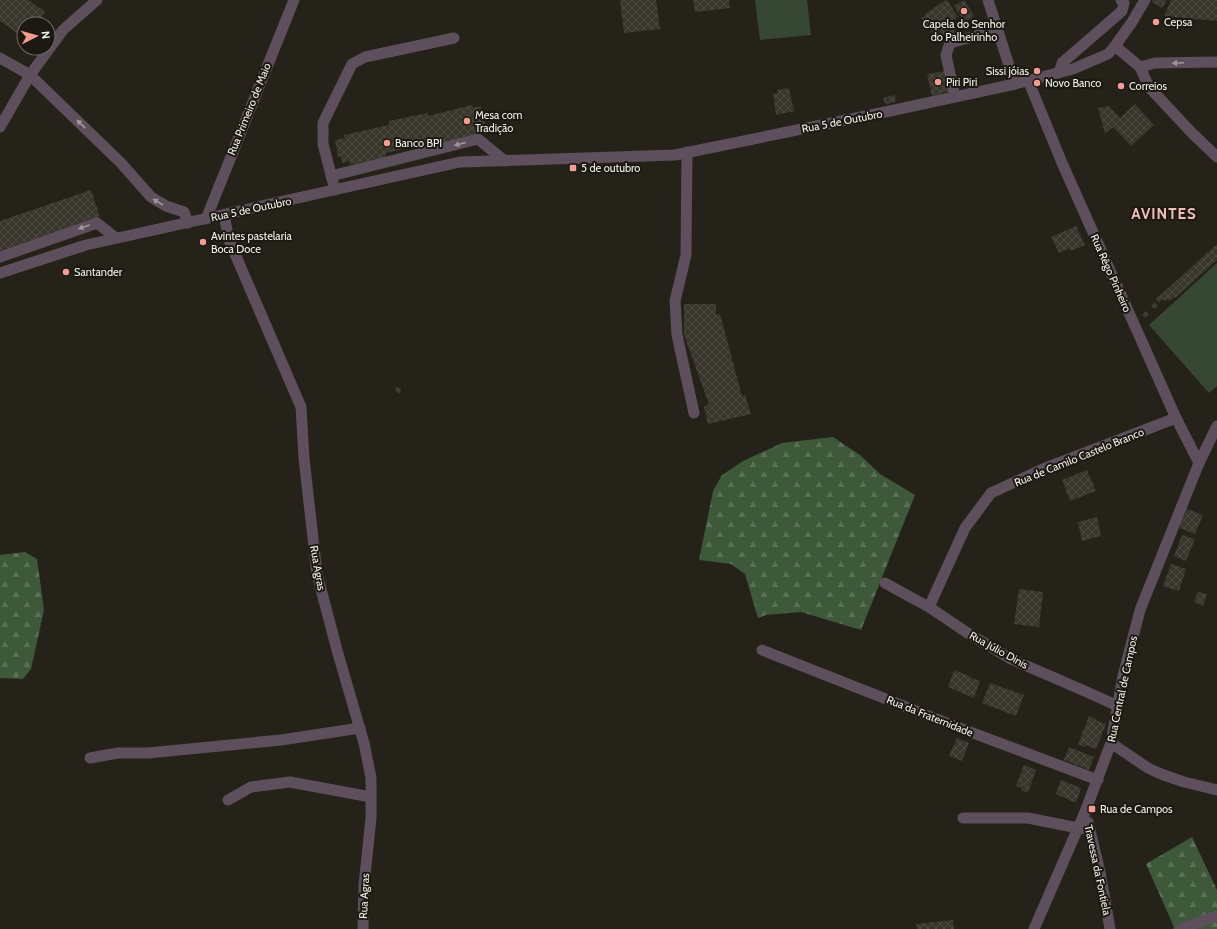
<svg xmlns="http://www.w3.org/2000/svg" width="1217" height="929" font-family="Cabin,sans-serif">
<defs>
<pattern id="forest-firs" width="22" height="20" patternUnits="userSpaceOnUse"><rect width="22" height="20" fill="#3d593a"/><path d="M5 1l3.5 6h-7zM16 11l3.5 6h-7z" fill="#5a7157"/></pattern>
<pattern id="building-cross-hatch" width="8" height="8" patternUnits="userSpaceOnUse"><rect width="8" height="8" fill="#38362d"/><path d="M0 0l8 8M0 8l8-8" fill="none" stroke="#4c4a41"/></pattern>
</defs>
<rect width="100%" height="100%" fill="#25221a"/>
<!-- grass -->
<g fill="#364834">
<path d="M755 0H807L811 35 760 40Z"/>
<path d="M1217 263V386L1209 393 1149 325Z"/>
</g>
<!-- forest -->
<g fill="url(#forest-firs)">
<path d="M833 437 860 455 880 474 915 495 861 630 801 612 766 615 758 618 745 574 731 564 699 560 713 491 722 475 743 461 782 443Z"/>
<path d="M25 552 37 559 44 610 31 669 23 679 0 678V555Z"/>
<path d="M1192 837 1217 890V929H1173L1174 927 1146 864Z"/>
</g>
<!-- building -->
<g fill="url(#building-cross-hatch)">
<path d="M0 0H29L45 12 36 24H24V38L0 21Z"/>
<path d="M620 0H656L660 29 624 33Z"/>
<path d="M693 0H729L730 8 695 12Z"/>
<path d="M946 0H947L958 17 951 21 957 31 943 41 938 34 936 36 933 32 932 33 929 29 928 30 921 18 926 15 925 14Z"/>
<path d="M964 0 974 16 965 23 954 6Z"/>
<path d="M1153 0H1167L1162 8 1152 2Z"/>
<path d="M1171 0H1217V21L1164 16Z"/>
<path d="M946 71 950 91 932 96 927 74Z"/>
<path d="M789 88 794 111 776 115 773 94 778 93 777 90Z"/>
<path d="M895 95 896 102 885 104 883 98Z"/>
<path d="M1135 104 1154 125 1131 146 1113 127 1105 134 1098 108 1109 106 1120 118Z"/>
<path d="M472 105 473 108 481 106 487 132H478L479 135 444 143 443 140 386 153V157L350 165 349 161 342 163 341 156 338 157 335 140 345 138 344 135 389 125V121L427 113 428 116Z"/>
<path d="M91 190 100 217 0 251V221Z"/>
<path d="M1076 226 1085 245 1071 251 1070 248 1059 253 1051 237Z"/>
<path d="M1217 244V260L1175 298 1174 297 1169 301 1168 299 1165 301 1163 299 1159 303 1156 299Z"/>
<path d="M1155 302 1158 306 1154 309 1151 306Z"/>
<path d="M684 304H716V315L720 314 742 396 745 395 751 414 708 424 704 407 709 404 684 335Z"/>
<path d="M1146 311 1149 314 1145 318 1142 315Z"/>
<path d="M396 387 401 388 400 393 396 392Z"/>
<path d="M1087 470 1096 491 1070 501 1062 480Z"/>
<path d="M1187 509 1203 515 1195 534 1179 528Z"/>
<path d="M1097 517 1101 536 1082 541 1078 522Z"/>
<path d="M1182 535 1195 539 1186 561 1174 556Z"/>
<path d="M1171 564 1186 569 1179 591 1163 586Z"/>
<path d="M1019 589 1043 592 1039 627 1014 624Z"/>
<path d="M1198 592 1207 594 1203 606 1194 602Z"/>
<path d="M954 670 970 676 969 677 980 681 974 698 948 687Z"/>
<path d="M990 683 1024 695 1016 716 982 703Z"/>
<path d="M1089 716 1096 719 1095 720 1106 724 1096 749 1086 745 1085 747 1078 744Z"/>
<path d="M957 738 969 743 962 761 949 756Z"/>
<path d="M1069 747 1094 757 1089 770 1064 760Z"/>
<path d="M1024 765 1036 770 1028 793 1021 790 1022 788 1016 786Z"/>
<path d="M1061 780 1081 788 1076 803 1056 794Z"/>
<path d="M953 920 954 929H917L916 924Z"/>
</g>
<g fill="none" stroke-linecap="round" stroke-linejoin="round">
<!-- minor -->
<g stroke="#5d4f5c" stroke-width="11">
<path d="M988 0 1015 84"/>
<path d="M1115 46 1140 67 1149 87 1191 132 1217 157"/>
<path d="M0 58 30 75 121 163 151 197 166 206 184 212 188 223"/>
<path d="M1140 67 1155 63 1217 62"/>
<path d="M1059 73 1062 63 1122 11 1124 3 1121 0"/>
<path d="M1028 80 1062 163 1176 418 1199 463"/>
<path d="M955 97 946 55 950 43 997 30"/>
<path d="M0 127 30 75 63 30 97 0"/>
<path d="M687 152 686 255 675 301 677 335 694 413"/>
<path d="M331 176 478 139 505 161"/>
<path d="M335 190 323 144V123L352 64 365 57 454 38"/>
<path d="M224 215 229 240 301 407 304 458 317 574 337 650 364 743 371 778V818L364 885 363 929"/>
<path d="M206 219 294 0"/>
<path d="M0 257 97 223 116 238"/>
<path d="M0 273 86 245 460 162 675 155 890 111 1015 84 1073 69 1108 54 1115 46 1132 22 1145 0"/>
<path d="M885 583 914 599 929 607 966 632 1011 659 1080 689 1118 706"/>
<path d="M929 607 965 528 991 493 1043 469 1176 418"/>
<path d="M762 650 957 727 1098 780"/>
<path d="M1111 743 1148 768 1161 774 1184 782 1217 790"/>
<path d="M90 758 118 753H148L281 740 360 728"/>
<path d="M228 800 251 787 290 782 371 797"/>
<path d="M963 818H1028L1078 828 1090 829"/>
<path d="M1088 822 1100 872 1110 929"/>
<path d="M1034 929 1085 812 1111 743 1123 676 1140 610 1199 463 1217 426"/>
<path d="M1181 929 1217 916"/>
</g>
</g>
<!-- one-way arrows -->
<defs><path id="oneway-solid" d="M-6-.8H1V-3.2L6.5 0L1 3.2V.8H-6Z"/></defs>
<g fill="#a0979c">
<use href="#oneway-solid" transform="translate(1178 63) rotate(178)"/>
<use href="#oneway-solid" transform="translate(81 124) rotate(-136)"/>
<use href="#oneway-solid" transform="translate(460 144) rotate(166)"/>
<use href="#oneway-solid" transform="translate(158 202) rotate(-149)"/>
<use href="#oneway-solid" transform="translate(84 227) rotate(161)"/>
</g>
<!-- markers -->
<g fill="#f59c92" stroke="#1b1911" stroke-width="1.5">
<circle cx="964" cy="11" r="4"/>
<circle cx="1156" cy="22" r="4"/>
<circle cx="1037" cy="71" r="4"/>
<circle cx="938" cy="82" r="4"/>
<circle cx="1037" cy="83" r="4"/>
<circle cx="1121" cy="86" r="4"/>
<circle cx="467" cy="121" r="4"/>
<circle cx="387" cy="143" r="4"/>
<rect x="569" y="164" width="8" height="8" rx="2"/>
<circle cx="203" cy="242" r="4"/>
<circle cx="66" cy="272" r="4"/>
<rect x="1088" y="805" width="8" height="8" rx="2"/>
</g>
<g text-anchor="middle" stroke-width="4" stroke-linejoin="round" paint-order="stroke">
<!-- poi labels -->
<g font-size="11" fill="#f2f0eb" stroke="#1b1911" text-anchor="start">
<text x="1164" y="26">Cepsa</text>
<text x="964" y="28" text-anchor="middle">Capela do Senhor<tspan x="964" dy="13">do Palheirinho</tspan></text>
<text x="1029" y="75" text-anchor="end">Sissi jóias</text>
<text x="946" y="86">Piri Piri</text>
<text x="1045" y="87">Novo Banco</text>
<text x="1129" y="90">Correios</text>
<text x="475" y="119">Mesa com<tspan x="475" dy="13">Tradição</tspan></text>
<text x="395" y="147">Banco BPI</text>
<text x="581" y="172">5 de outubro</text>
<text x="211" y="240">Avintes pastelaria<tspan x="211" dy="13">Boca Doce</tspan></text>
<text x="74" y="276">Santander</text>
<text x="1100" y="813">Rua de Campos</text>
</g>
<!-- street labels -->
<g font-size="11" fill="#f2f0eb" stroke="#1b1911">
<text transform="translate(249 109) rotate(-68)" y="4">Rua Primeiro de Maio</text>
<text transform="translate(842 121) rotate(-11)" y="4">Rua 5 de Outubro</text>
<text transform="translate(251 209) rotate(-12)" y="4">Rua 5 de Outubro</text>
<text transform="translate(1111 273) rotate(66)" y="4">Rua Rêgo Pinheiro</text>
<text transform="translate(1079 457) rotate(-22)" y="4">Rua de Camilo Castelo Branco</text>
<text transform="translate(318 568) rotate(80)" y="4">Rua Agras</text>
<text transform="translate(999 650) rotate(29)" y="4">Rua Júlio Dinis</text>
<text transform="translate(1122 689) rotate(-78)" y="4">Rua Central de Campos</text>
<text transform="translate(930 716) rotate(22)" y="4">Rua da Fraternidade</text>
<text transform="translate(1098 870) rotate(78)" y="4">Travessa da Fontiela</text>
<text transform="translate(364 896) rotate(-87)" y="4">Rua Agras</text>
</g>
<!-- district labels -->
<g font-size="15" font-weight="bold" letter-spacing="1" fill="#f4c1ba" stroke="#1b1911">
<text x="1164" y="219">AVINTES</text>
</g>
</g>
<!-- north arrow -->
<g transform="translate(36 36) rotate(84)"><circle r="19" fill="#1b1911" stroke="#716f68"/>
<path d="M0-3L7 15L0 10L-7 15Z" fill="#f59c92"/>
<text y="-6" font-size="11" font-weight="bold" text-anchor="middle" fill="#f2f0eb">N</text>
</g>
</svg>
